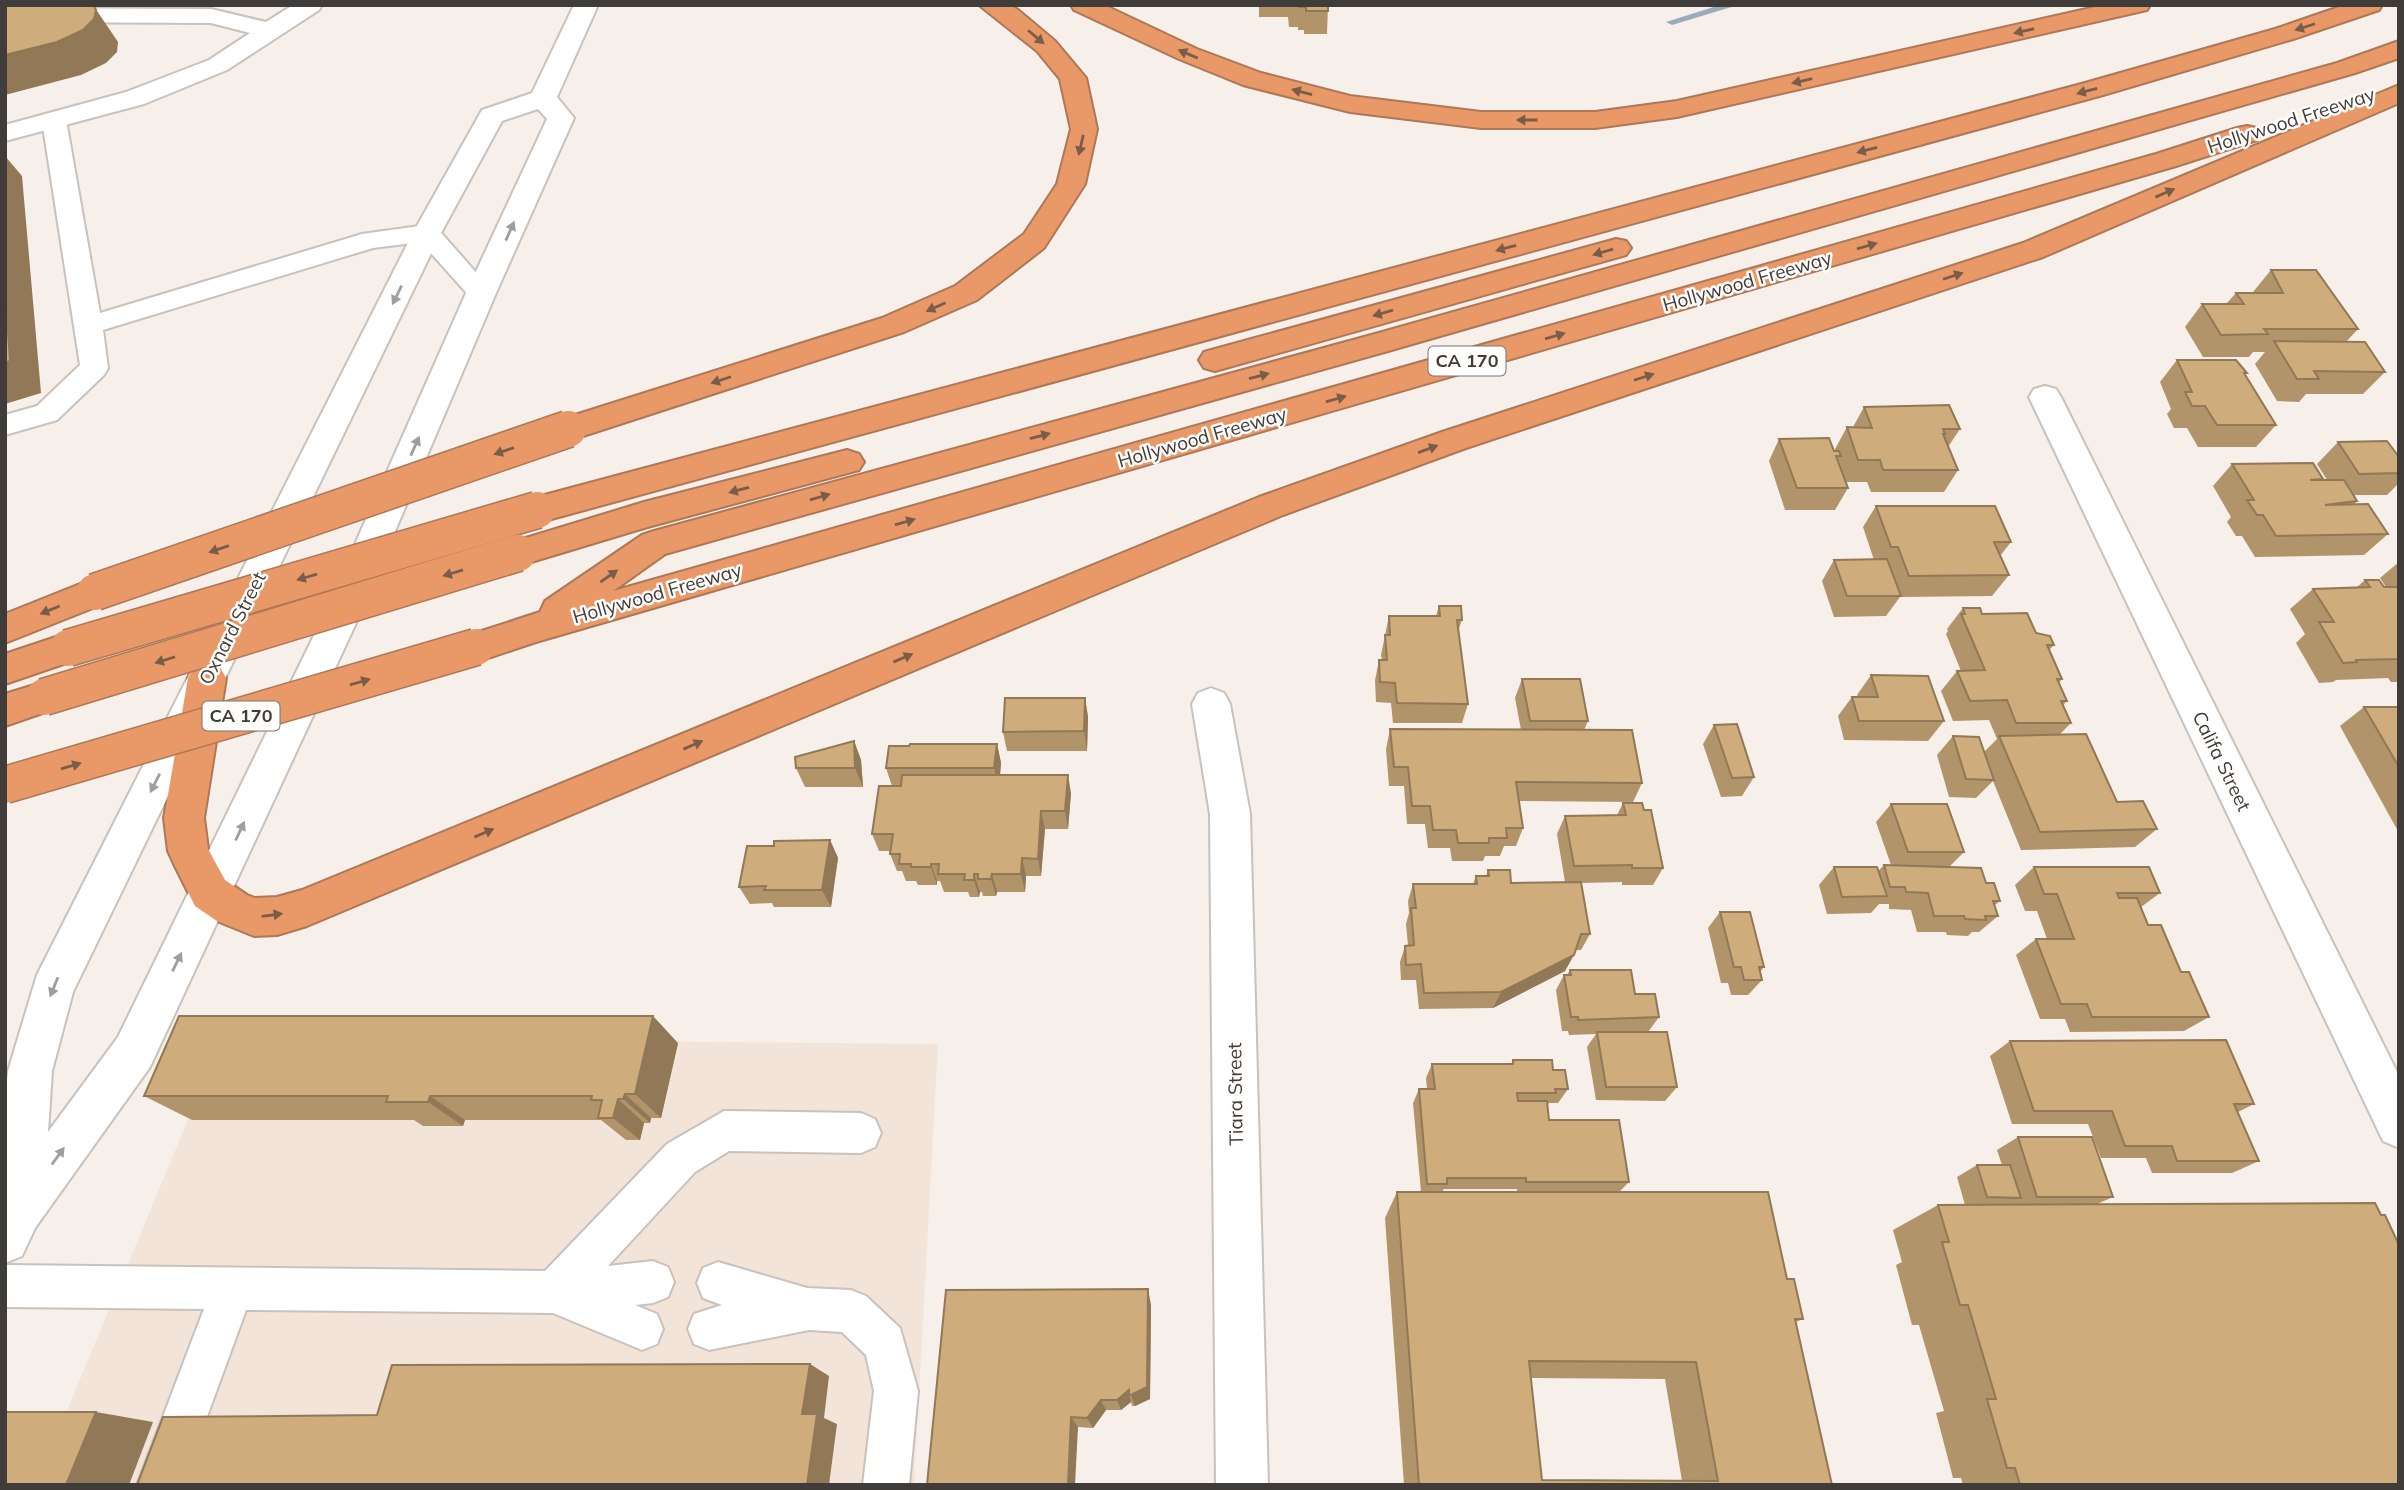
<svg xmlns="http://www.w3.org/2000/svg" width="2404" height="1490" font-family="Mulish,sans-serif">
<rect width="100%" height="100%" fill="#f7efe9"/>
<!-- built -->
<path fill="#f3e4d9" d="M222 1038 938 1044 914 1485H36Z"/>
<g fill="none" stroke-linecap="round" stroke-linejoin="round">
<!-- stream -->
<path fill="#9caabd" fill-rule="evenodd" d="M1720 5H1738L1672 25 1666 22Z"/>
<defs>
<g id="service">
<path d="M54 113 62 115 66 120 100 313 362 234 427 225 436 227 494 293 490 299 481 302 472 299 421 242 373 248 103 330 108 368 104 375 57 420 5 435V415L37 406 80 365 42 120 46 115Z"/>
<path d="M724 1111 861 1113 875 1119 881 1133 875 1147 861 1153 729 1151 695 1172 608 1266 653 1261 668 1267 674 1282 668 1297 653 1303 635 1305 657 1314 663 1329 657 1344 642 1350 553 1313 246 1310 182 1485H137L204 1309 5 1307V1265L545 1271 667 1144Z"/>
<path d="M718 1262 807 1288 851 1290 866 1296 900 1328 918 1391 909 1485H863L874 1391 866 1355 842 1332 809 1330 709 1350 694 1344 688 1329 694 1314 722 1305 703 1298 697 1283 703 1268Z"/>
</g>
<g id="minor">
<path d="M293 5H322L319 10 227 70 144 104 5 141V125L126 92 209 60 250 33 211 23 5 22V8L211 9 266 22Z"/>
<path d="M2045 386 2056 389 2061 397 2399 1076V1148L2383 1141 2029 397 2034 389Z"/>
<path d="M1211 688 1224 693 1230 704 1250 814 1268 1485H1216L1210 814 1192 704 1198 693Z"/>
</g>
<path id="secondary" d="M574 5H598L557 97 574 118 496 293 357 621 150 1067 35 1228 22 1256 5 1263V1097L8 1071 37 975 413 233 482 110 532 93ZM538 109 547 119 466 293 321 621 118 1037 48 1132 52 1071 73 992 441 233 502 121Z"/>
<g id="motorway">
<path d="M979 5H1010L1018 10 1055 41 1086 78 1097 129 1085 184 1044 248 977 300 904 332 580 437 568 441 556 437 552 429 556 421 882 318 955 286 1024 234 1057 184 1071 129 1060 79 1037 51Z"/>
<path d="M1071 5H1104L1197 49 1261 73 1350 96 1481 112H1595L1677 101 2104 5H2150L2147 10 2138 12 1677 117 1595 128H1481L1350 112 1243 85 1179 59 1074 10Z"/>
<path d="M2345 5H2382L2379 10 2293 39 2103 95 537 523 525 519 520 510 525 501 537 497 2085 83 2275 29Z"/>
<path d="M2399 41V58L2355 73 1388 351 665 554 613 591 2156 154 2237 128 2247 126 2257 128 2261 134 2257 140 2176 166 536 642 476 662 463 657 458 647 463 637 540 612 545 601 642 535 654 531 1375 334 2337 63Z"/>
<path d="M2399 85V103L2043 257 1466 448 1283 515 307 926 277 935 254 936 217 921 195 906 174 864 168 851 164 818 188 678 194 667 207 663 220 667 226 678 204 818 208 849 225 880 247 895 255 898 277 897 302 890 1259 497 1442 432 2023 243Z"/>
<path d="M1616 239 1626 241 1631 248 1626 255 1215 371 1204 368 1199 360 1204 352Z"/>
<path d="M847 450 859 454 864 462 859 470 644 528 518 566 506 562 501 553 506 544 644 502Z"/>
<path d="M95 578 108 582 113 592 108 602 5 643V614Z"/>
<path d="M68 633 81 638 86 648 81 658 5 684V654Z"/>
<path d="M44 682 57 686 63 697 57 708 5 726V694Z"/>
</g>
</defs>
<!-- service casing -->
<use href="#service" stroke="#c9c1bc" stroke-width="4"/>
<!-- minor casing -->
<use href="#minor" stroke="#c9c1bc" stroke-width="4"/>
<!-- secondary casing -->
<use href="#secondary" stroke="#c9c1bc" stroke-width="4"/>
<!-- motorway casing -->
<use href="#motorway" stroke="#ad7857" stroke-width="4"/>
<!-- service -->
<use href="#service" fill="#fff" fill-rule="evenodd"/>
<!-- minor -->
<use href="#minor" fill="#fff" fill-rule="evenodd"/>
<!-- secondary -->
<use href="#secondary" fill="#fff" fill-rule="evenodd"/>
<!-- motorway -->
<use href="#motorway" fill="#e89967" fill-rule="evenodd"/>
<defs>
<g id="motorway-bridge">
<path d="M95 592 568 429"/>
<path d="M68 648 537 510"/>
<path d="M44 697 518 553"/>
<path d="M5 785 476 647"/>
</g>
</defs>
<!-- motorway-bridge casing -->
<use href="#motorway-bridge" stroke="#ad7857" stroke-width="39" stroke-linecap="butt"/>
<!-- motorway-bridge -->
<use href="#motorway-bridge" stroke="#e89967" stroke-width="36"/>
</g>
<!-- wall -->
<g fill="#b2946a" fill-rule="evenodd">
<path d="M1259 5H1328L1327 34H1304V30H1298V27H1289L1288 17H1259Z"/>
<path d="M2271 270 2358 329 2346 342 2385 372 2363 394H2306L2299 402 2277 401 2255 364 2265 352H2253L2249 357H2203L2185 327 2202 304H2226L2236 293 2253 292Z"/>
<path d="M2177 360 2247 373 2245 375 2276 425 2256 447H2198L2187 428H2174L2167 414 2171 409 2160 382Z"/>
<path d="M1864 407 1960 429 1948 447 1958 470 1944 492H1871L1867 482H1846L1848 488 1835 510H1785L1769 461 1779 439 1835 451V449L1847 427H1853Z"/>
<path d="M2338 442 2399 457V483L2387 495H2354L2357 501 2354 505 2388 534 2364 555 2255 557 2242 536H2236L2227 522 2231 517 2213 486 2232 464 2323 479 2321 480H2327L2317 464Z"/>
<path d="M1876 506 2011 542 2000 556 2009 575 1992 596 1900 597 1886 616 1834 617 1822 581 1834 560H1874L1863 527Z"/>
<path d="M2399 562V682H2391L2388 678 2336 680 2333 682 2319 683 2296 643 2305 634 2290 609 2313 589 2356 588 2365 580 2386 587 2380 578Z"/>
<path d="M1439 606 1462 620 1458 631 1468 704 1462 723H1393L1391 703 1376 702 1375 680 1379 660H1382L1381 655 1389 616H1436Z"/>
<path d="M1963 608 1982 614 2036 633 2054 645 2049 650 2062 679 2059 683 2067 701 2063 705 2071 723 2060 734 2117 802 2157 829 2135 847 2021 850 1993 781 1976 798 1949 797 1937 755 1953 736 1984 752 1997 739 1989 720 1953 721 1941 691 1957 671H1961L1946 634 1948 631 1947 629Z"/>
<path d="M1871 675 1944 721 1928 741 1844 740 1838 716 1852 697H1858L1857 695Z"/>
<path d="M1522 679 1588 721 1584 730 1642 783 1633 802 1519 801 1523 828 1516 846H1504L1500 856H1485L1483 861H1452L1450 848H1428L1425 824H1407L1404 786H1389L1386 749 1390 729 1521 730 1515 698Z"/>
<path d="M1085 698 1088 717 1087 751H1007L1003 732Z"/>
<path d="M2364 707H2399V833L2340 726Z"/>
<path d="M1714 725 1754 777 1742 796 1721 797 1703 744Z"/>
<path d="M854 741 861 760 863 787H805L796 768Z"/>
<path d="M997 744 1001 763 1000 775 1071 793 1068 829H1045L1041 876H1026L1025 892H997L996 896H983L982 892H980L979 897H970L968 892H944L940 881H937V885H918L916 881H906L902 871H897L890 854V851H879L872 834 892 786 886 768Z"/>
<path d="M1623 803 1644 810 1663 868 1653 885H1622V882L1581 883 1590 934 1581 950H1576L1565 971 1493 1008 1419 1009 1416 980H1401L1400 962 1405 946 1408 945 1406 924 1409 913 1408 901 1413 884H1473L1476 876H1486L1488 870 1511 883 1565 882 1557 834 1565 816 1617 815Z"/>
<path d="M1891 804 1964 852 1949 867 1986 883 2000 901 1995 905 1998 916 1979 932H1972L1968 936 1947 935 1946 932H1917L1911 910 1889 909V904H1879L1871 913 1827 914 1819 885 1834 867 1878 871 1884 865H1891L1876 822Z"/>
<path d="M830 840 838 858 831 907H774L772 903 750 904 739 887 774 846Z"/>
<path d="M2034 867 2160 893 2141 907 2148 925 2181 972 2209 1017 2184 1031 2070 1032 2065 1019H2040L2016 955 2036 939H2047L2037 911H2025L2015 885Z"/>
<path d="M1720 912 1764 967 1760 972 1762 980 1748 995H1731L1728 983H1721L1708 928Z"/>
<path d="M1570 970 1635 994 1659 1017 1648 1032 1677 1087 1665 1101 1596 1100 1587 1047 1596 1034 1569 1035 1568 1031H1562L1556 990 1564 975H1567Z"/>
<path d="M2010 1041 2254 1104 2238 1112 2259 1161 2232 1173H2152L2146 1158H2101L2088 1124H2012L1990 1056Z"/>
<path d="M678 1043 661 1118H651L650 1123H644L640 1140H626L601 1120H465L463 1126H423L414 1120H192L144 1096Z"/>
<path d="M1513 1060 1553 1070 1568 1089 1558 1103H1549L1547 1106 1549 1120 1629 1182 1619 1192 1787 1279 1803 1319 1796 1322 1832 1485H1404L1385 1218 1397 1192H1421L1413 1103 1419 1089H1427L1426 1078 1432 1064H1511ZM1444 1189H1517V1192H1442ZM1530 1378 1665 1379 1682 1481 1542 1480Z"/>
<path d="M2018 1137 2113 1197 2097 1204 2399 1485H1963L1961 1478H1953L1936 1413 1944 1411 1919 1325H1912L1896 1265 1902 1262 1893 1230 1938 1205H1965L1957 1177 1977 1165H2002L1997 1150Z"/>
<path d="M1151 1305 1150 1399 1135 1406H1132L1131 1402 1121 1410H1106L1093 1428 1078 1427 927 1485Z"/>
</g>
<!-- shaded-wall -->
<g fill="#917856">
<path d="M93 5 118 42 117 52 106 63 81 75 5 95V55Z"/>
<path d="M5 156 22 176 41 393 5 404Z"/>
<path d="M1085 698 1088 717 1087 751 1084 731Z"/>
<path d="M854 741 861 760 863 787 855 768Z"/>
<path d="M997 744 1001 763 999 786 994 768Z"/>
<path d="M1068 775 1071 793 1068 829 1065 811Z"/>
<path d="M1041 811 1045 829 1041 876 1038 859Z"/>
<path d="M830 840 838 858 831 907 822 890Z"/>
<path d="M1022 858 1026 876 1025 892 1021 874Z"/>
<path d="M931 864 937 881V885L931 867Z"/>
<path d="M974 874 980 892 979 897 974 880Z"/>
<path d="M992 874 997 892 996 896 991 879Z"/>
<path d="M1574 955 1565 971 1493 1008 1501 992Z"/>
<path d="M653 1016 678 1043 661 1118 635 1094Z"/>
<path d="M625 1094 651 1118 650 1123 623 1099Z"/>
<path d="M430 1096 465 1120 463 1126 428 1102Z"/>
<path d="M618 1099 644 1123 640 1140 613 1118Z"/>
<path d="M1148 1289 1151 1305 1150 1399 1135 1406 1131 1395Z"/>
<path d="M810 1364 829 1376 824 1418 837 1424 829 1485H807L802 1414Z"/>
<path d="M1129 1390V1395L1131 1402 1121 1410 1117 1400Z"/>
<path d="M1101 1400 1106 1410 1093 1428 1087 1418Z"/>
<path d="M96 1412 153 1422 129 1485H66Z"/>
<path d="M1071 1417 1078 1427 1075 1485H1068Z"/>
</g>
<!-- building -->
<g fill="#cfac7b" stroke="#917856" stroke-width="2" fill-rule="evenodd">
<path d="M5 5H93L96 10 94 19 83 30 57 42 5 55Z"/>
<path d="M1300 5H1328V11H1306V7H1300Z"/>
<path d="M2271 270H2316L2358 329H2264L2268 334 2221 335 2202 304H2244L2236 293H2283Z"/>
<path d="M5 289 10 361 5 363Z"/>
<path d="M2274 341 2365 342 2385 372 2314 371 2319 379H2297Z"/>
<path d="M2177 360H2236L2247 373H2244L2276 425H2217L2205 406H2192L2185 392H2192Z"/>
<path d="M1949 405 1960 429H1943L1945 434H1943L1958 470H1883L1880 460H1858L1847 427 1872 428 1864 407Z"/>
<path d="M1829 438 1834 451H1839L1841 456H1836L1848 488H1797L1779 439Z"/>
<path d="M2387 441 2399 457V473L2359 474 2338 442Z"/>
<path d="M2313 463 2323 479 2310 480H2344L2357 501 2325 505 2368 504 2388 534 2276 536 2263 515H2257L2247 500H2254L2232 464Z"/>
<path d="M1876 506H1995L2011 542H1994L2009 575 1909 576 1898 547H1891Z"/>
<path d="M1887 559 1901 596H1847L1834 560Z"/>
<path d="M2365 580H2379L2384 587H2399V659L2356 660 2357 662 2343 663 2319 622H2334L2313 589 2370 587Z"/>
<path d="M1439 606H1461L1462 620H1457L1468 704 1397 703 1395 683 1380 682 1379 660H1387L1385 635H1390L1389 616H1440Z"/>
<path d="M1963 608H1980L1982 614 2027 613 2036 633 2050 636 2054 645H2047L2062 679H2057L2067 701H2061L2071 723H2016L2007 700 1970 701 1957 671 1985 670 1961 614H1965Z"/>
<path d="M1871 675 1928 676 1944 721H1859L1852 697H1878Z"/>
<path d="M1522 679H1580L1588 721H1530Z"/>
<path d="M1005 698H1085L1084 731 1003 732Z"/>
<path d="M2364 707H2399V767Z"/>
<path d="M1737 724 1754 777 1732 778 1714 725Z"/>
<path d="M1390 729 1632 730 1642 783 1516 782 1523 828H1506L1507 838H1489V843H1458L1456 830H1433L1430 806H1412L1408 767H1394Z"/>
<path d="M2086 734 2117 802 2143 801 2157 829 2040 832 1999 736Z"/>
<path d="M1953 736 1979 737 1994 780 1966 779Z"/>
<path d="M854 741 855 768H796L795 757Z"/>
<path d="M910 744H997L994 768H886L889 746H909Z"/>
<path d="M902 775H1068L1065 811H1041L1038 859 1022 858 1021 874H992L991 879H978V874H974V880H964L965 874H938L939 864H931V867H911V864H899L900 854H890L893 834H872L879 786H901Z"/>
<path d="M1623 803H1642L1644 810H1651L1663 868H1632V865L1574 866 1565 816 1626 815Z"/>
<path d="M1891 804H1947L1964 852H1908Z"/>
<path d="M830 840 822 890H764L766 886 739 887 747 846H774V841Z"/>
<path d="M1884 865 1981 868 1986 883H1994L2000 901H1993L1998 916H1985L1986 920 1965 919 1964 916H1934L1928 893 1906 892 1905 887H1890Z"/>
<path d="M1834 867H1877L1887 896 1842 897Z"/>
<path d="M2034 867H2149L2160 893H2117L2119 898H2137L2148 925H2161L2181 972H2189L2209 1017H2092L2087 1004H2061L2036 939H2074L2057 894H2044Z"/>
<path d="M1488 870H1510L1511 883 1581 882 1590 934H1581L1574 955 1501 992 1424 993 1421 964 1406 965 1405 946 1414 945 1411 908H1416L1413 884H1477L1476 876H1489Z"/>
<path d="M1720 912H1750L1764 967H1759L1762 980H1744L1741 967H1734Z"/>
<path d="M1570 970H1631L1635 994H1655L1659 1017 1578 1020V1017H1571L1564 975H1571Z"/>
<path d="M179 1016H653L635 1094H625L623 1099H618L613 1118H598L602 1100H591L592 1096H430L428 1102H386L388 1096H144Z"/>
<path d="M1597 1032H1667L1677 1087H1606Z"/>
<path d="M2226 1040 2254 1104H2234L2259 1161H2177L2172 1146H2125L2112 1111H2034L2010 1041Z"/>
<path d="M1513 1060H1552L1553 1070H1565L1568 1089H1555L1556 1093H1517L1518 1101H1547L1549 1120H1619L1629 1182H1526V1178H1447V1184H1427L1419 1089H1435L1432 1064H1513Z"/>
<path d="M2018 1137H2092L2113 1197H2037Z"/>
<path d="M1977 1165H2010L2021 1198 1987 1197Z"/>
<path d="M1397 1192H1768L1787 1279H1794L1803 1319H1795L1832 1485H1419ZM1529 1361 1696 1362 1718 1481 1542 1480Z"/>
<path d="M2375 1203 2381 1215H2385L2399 1245V1485H2020L2015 1468H2007L1987 1399H1996L1968 1305H1960L1942 1242H1949L1938 1205Z"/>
<path d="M1148 1289 1147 1387 1131 1395H1129V1390L1117 1400H1101L1087 1418 1071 1417 1068 1485H927L946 1290Z"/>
<path d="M810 1364 802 1414H817L807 1485H137L163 1417 377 1415 392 1365Z"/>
<path d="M5 1412H96L66 1485H5Z"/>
</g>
<!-- one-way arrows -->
<defs><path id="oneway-solid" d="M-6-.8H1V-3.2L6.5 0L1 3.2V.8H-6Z" transform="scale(1.75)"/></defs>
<g fill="#7a5d49">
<use href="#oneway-solid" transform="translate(2305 27) rotate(162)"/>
<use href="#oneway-solid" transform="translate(2024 31) rotate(167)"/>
<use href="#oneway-solid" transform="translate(1036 37) rotate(40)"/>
<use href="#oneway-solid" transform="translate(1188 54) rotate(-157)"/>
<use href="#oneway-solid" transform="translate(1802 81) rotate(167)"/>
<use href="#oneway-solid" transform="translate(2087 91) rotate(165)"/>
<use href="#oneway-solid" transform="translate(1302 92) rotate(-165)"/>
<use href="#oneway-solid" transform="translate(1527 120) rotate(180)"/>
<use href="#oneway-solid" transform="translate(1081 145) rotate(103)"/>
<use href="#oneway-solid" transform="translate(1867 150) rotate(165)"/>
<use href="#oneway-solid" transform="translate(2165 193) rotate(-23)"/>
<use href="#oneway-solid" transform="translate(1867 246) rotate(-16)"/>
<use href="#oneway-solid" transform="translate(1506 248) rotate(165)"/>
<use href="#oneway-solid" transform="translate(1603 252) rotate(164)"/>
<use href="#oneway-solid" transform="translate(1953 276) rotate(-18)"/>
<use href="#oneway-solid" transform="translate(936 307) rotate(156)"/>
<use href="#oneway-solid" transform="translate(1383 313) rotate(164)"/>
<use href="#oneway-solid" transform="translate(1555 336) rotate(-16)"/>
<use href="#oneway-solid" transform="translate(1259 376) rotate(-15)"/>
<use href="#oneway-solid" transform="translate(1644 377) rotate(-18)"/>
<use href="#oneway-solid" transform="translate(721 380) rotate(162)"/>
<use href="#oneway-solid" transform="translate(1336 399) rotate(-16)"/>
<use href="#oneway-solid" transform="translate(1040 436) rotate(-15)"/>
<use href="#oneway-solid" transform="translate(1428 449) rotate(-20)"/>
<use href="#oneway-solid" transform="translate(504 451) rotate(161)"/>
<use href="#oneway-solid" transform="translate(739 490) rotate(165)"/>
<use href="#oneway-solid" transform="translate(820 497) rotate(-16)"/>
<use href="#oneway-solid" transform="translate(905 522) rotate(-16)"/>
<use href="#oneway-solid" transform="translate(219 549) rotate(161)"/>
<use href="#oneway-solid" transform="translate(453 573) rotate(163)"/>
<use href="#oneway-solid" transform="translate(609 576) rotate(-35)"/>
<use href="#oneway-solid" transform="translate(307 577) rotate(164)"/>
<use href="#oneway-solid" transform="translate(50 610) rotate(158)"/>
<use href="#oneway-solid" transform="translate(903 658) rotate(-23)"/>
<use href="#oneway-solid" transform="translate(165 660) rotate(163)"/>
<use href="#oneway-solid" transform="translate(360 682) rotate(-16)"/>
<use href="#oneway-solid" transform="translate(693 745) rotate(-23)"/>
<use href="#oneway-solid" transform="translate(71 766) rotate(-16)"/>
<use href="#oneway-solid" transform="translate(484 833) rotate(-23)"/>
<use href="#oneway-solid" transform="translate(272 915) rotate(-7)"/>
</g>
<g fill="#9f9e9c">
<use href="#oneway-solid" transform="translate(510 231) rotate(-66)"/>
<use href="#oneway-solid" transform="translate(397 295) rotate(116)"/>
<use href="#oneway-solid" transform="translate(415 446) rotate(-66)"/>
<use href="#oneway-solid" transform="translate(155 783) rotate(117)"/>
<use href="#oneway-solid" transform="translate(240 831) rotate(-65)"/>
<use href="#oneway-solid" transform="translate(177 962) rotate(-64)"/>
<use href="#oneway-solid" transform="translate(54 987) rotate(112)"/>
<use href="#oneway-solid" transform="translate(58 1156) rotate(-54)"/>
</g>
<g text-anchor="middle" stroke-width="5" stroke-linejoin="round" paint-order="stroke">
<!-- shield labels -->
<g fill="#fffdfc" stroke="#797674" stroke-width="2">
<rect x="1428.5" y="346.5" width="77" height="29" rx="5"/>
<rect x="202.5" y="701.5" width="77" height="29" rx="5"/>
</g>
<g font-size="18" font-weight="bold" fill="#3f3c39">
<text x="1467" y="367">CA 170</text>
<text x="241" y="722">CA 170</text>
</g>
<!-- street labels -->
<g font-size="19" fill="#3f3c39" stroke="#fffdfc">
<text transform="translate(2291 120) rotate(-18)" y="7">Hollywood Freeway</text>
<text transform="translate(1747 281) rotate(-16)" y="7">Hollywood Freeway</text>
<text transform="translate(1202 437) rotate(-16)" y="7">Hollywood Freeway</text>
<text transform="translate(657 593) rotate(-16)" y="7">Hollywood Freeway</text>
<text transform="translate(232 628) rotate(-63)" y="7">Oxnard Street</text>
<text transform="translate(2222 761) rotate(64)" y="7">Califa Street</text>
<text transform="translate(1235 1094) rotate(-91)" y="7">Tiara Street</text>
</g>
</g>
<!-- border -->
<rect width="2404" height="1490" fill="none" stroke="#3f3c39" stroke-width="14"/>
</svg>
